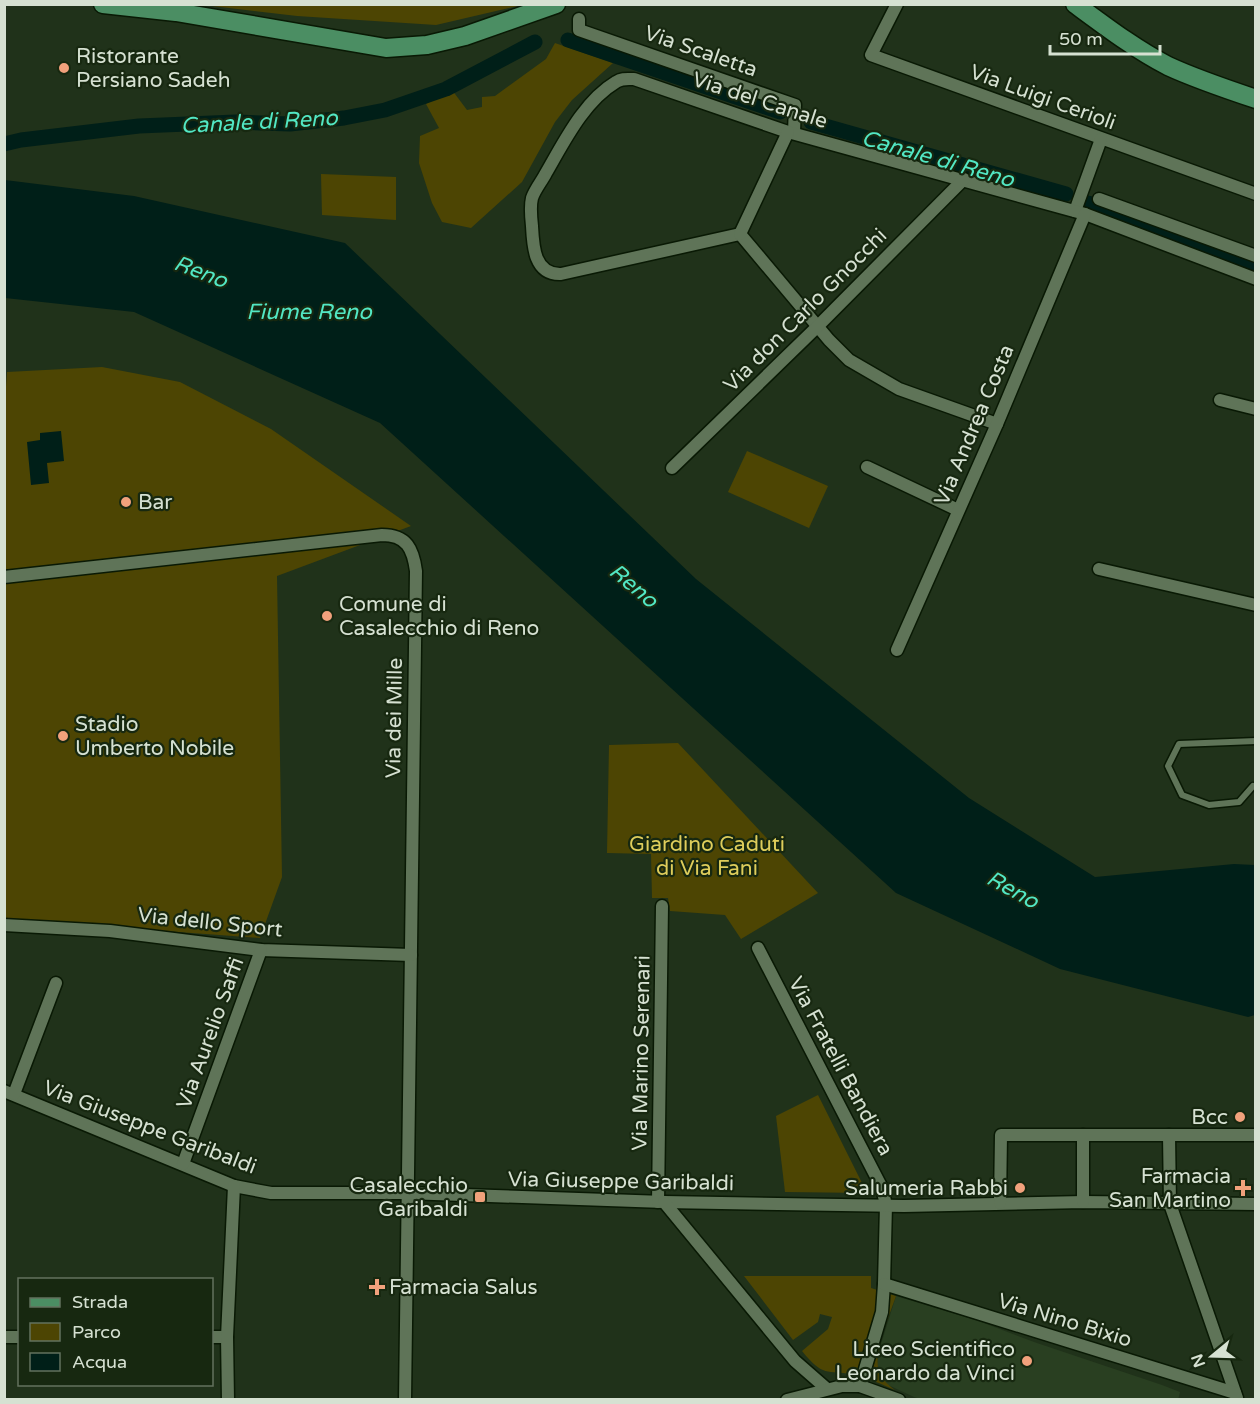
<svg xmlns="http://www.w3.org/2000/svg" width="1260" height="1404" font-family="'Varela Round',sans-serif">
<rect width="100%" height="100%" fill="#20321a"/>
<!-- built -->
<path fill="#293f21" d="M896 1296 976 1320 1034 1342 1162 1385 1180 1392 1178 1400 920 1399 914 1397 886 1384 877 1367 878 1354Z"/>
<!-- green -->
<g fill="#4d4503">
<path d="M204 5 522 4V5L436 25 297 16Z"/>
<path d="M555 43 613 63 572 100 555 122 522 182 471 228 442 222 432 203 419 163 420 136 439 128 426 104 452 90 467 110 482 107V97L495 96 546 59Z"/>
<path d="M321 174 396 177V220L322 215Z"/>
<path d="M102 367 180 382 271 429 411 526 277 576 282 877 260 938 138 929 5 927 4 415 7 372Z"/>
<path d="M747 451 828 486 809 528 728 492Z"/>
<path d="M678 743 818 893 741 939 725 915 670 911 668 898H652L651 854 607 853 609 745Z"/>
<path d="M818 1095 867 1193 785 1192 776 1116Z"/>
<path d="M744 1276H871V1288L896 1296C890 1314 875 1348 878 1367 879 1377 887 1384 895 1390 882 1385 868 1377 855 1375 825 1369 824 1378 802 1351L828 1329 832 1317 820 1314 818 1322 793 1340Z"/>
</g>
<!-- water -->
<g fill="#001f18">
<path d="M5 180 134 196 345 243 696 579 969 798 1095 877 1234 864 1255 865V1015L1248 1017 1060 969 896 893 380 423 134 312 5 298Z"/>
<path d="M61 431 64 461 47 463 49 483 31 485 27 442 40 440V433Z"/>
</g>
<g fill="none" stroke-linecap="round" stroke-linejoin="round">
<!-- canal -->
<g stroke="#001f18" stroke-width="15">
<path d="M568 40 780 112"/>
<path d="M811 122 1066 194"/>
<path d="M4 144 21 140 139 126 236 122 290 124 344 118 385 110 446 89 535 42"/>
<path d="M1088 203 1256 269"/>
</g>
<defs>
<path id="lane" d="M1253 786 1239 802 1209 805 1182 795 1168 766 1179 744 1256 741"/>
<g id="street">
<path d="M897 4 871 55 1256 194"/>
<path d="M579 19V30L795 105 794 132"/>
<path d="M1099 199 1256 256"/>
<path d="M1075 211 1101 139"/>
<path d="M740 234 561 274C534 275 533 246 532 226 531 217 530 206 532 198 535 189 542 181 546 173 564 142 584 101 616 82 622 78 627 79 634 79L788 132 1085 214 1256 279"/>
<path d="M740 234 829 340 849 360 899 389 997 424"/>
<path d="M740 234 788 132"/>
<path d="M1220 400 1256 409"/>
<path d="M867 467 958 510"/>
<path d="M672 468 818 326 964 179"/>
<path d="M1099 569 1256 605"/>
<path d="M4 577 382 535C407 535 413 549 416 571L405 1400"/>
<path d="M897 650 997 424 1085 214"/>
<path d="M4 925 110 931 261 950 411 955"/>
<path d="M758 948 882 1188 886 1205 884 1284 882 1312 860 1386"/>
<path d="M4 1091 234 1186 271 1193H406L664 1202 904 1206 1083 1202 1256 1204"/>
<path d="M14 1094 56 983"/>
<path d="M1169 1135 1170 1204 1237 1398"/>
<path d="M183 1164 261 950"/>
<path d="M658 1202 662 906"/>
<path d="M664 1202 795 1361 827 1389"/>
<path d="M1083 1202V1135"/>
<path d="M1000 1203 1001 1135H1256"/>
<path d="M884 1284 1235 1393"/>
<path d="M4 1337H20"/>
<path d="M212 1337H227"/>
<path d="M228 1400 227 1337 234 1186"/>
<path d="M787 1400 842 1386H860L899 1400"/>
</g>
<g id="primary">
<path d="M103 4 176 12 386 48 427 45 465 36 556 4"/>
<path d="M1075 4C1105 26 1135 49 1168 66 1196 79 1226 89 1256 99"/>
</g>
</defs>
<!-- lane casing -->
<use href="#lane" stroke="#091904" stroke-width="9"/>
<!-- street casing -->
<use href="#street" stroke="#091904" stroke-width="15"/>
<!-- primary casing -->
<use href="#primary" stroke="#091904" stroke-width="21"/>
<!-- lane -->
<use href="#lane" stroke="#5f7458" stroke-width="6"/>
<!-- street -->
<use href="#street" stroke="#5f7458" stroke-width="12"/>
<!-- primary -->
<use href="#primary" stroke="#4b8e63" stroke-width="18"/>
</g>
<!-- markers -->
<g fill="#f1a17c" stroke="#172810" stroke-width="2">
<circle cx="64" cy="68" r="6"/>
<circle cx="126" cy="502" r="6"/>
<circle cx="327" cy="616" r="6"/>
<circle cx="63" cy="736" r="6"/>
<circle cx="1240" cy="1117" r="6"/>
<circle cx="1020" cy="1188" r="6"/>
<path d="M1240 1179h6v6h6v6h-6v6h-6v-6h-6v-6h6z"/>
<rect x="474" y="1191" width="12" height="12" rx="3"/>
<path d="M374 1278h6v6h6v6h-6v6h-6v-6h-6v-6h6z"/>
<circle cx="1027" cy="1361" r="6"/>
</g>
<g text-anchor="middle" stroke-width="4.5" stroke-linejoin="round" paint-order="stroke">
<!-- street labels -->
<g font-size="21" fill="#d6e1d2" stroke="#172810">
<text transform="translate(701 51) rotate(19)" y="7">Via Scaletta</text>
<text transform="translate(1043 97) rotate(20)" y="7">Via Luigi Cerioli</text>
<text transform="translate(760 100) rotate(18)" y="7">Via del Canale</text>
<text transform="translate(805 310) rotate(-45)" y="7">Via don Carlo Gnocchi</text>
<text transform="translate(974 425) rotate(-67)" y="7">Via Andrea Costa</text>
<text transform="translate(394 718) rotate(-89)" y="7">Via dei Mille</text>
<text transform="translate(210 922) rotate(6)" y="7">Via dello Sport</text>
<text transform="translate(210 1033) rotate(-70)" y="7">Via Aurelio Saffi</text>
<text transform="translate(641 1053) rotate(-89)" y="7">Via Marino Serenari</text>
<text transform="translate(841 1066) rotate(62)" y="7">Via Fratelli Bandiera</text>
<text transform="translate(150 1127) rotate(21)" y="7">Via Giuseppe Garibaldi</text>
<text transform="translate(621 1181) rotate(1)" y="7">Via Giuseppe Garibaldi</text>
<text transform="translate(1065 1320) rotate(17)" y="7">Via Nino Bixio</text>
</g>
<!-- poi labels -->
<g font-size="21" fill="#d6e1d2" stroke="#172810" text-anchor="start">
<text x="76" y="63">Ristorante<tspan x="76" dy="24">Persiano Sadeh</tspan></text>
<text x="138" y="509">Bar</text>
<text x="339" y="611">Comune di<tspan x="339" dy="24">Casalecchio di Reno</tspan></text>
<text x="75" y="731">Stadio<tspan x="75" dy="24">Umberto Nobile</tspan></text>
<text x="1228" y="1124" text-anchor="end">Bcc</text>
<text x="1231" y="1183" text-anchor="end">Farmacia<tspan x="1231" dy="24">San Martino</tspan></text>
<text x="468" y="1192" text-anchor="end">Casalecchio<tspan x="468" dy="24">Garibaldi</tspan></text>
<text x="1008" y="1195" text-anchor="end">Salumeria Rabbi</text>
<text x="389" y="1294">Farmacia Salus</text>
<text x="1015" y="1356" text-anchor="end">Liceo Scientifico<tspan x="1015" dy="24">Leonardo da Vinci</tspan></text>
</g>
<!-- park labels -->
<g font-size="21" fill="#decd5b" stroke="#172810">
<text x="707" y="851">Giardino Caduti<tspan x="707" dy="24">di Via Fani</tspan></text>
</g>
<!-- water labels -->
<g font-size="22" font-style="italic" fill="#52e7c4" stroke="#172810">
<text transform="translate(259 121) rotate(-3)" y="8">Canale di Reno</text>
<text transform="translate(938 158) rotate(16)" y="8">Canale di Reno</text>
<text transform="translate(201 271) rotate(21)" y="8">Reno</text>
<text x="309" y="319">Fiume Reno</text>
<text transform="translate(634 585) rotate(40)" y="8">Reno</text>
<text transform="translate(1013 889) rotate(29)" y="8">Reno</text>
</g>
</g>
<!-- border -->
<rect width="1260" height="1404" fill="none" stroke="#d6e1d2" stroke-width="12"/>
<!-- legend -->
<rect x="18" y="1278" width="195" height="108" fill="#172810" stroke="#63725e" stroke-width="1.5"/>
<rect x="30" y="1298" width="30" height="9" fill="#4b8e63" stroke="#63725e" stroke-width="1.5"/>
<text x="72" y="1308" font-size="18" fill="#d6e1d2">Strada</text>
<rect x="30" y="1323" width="30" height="18" fill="#4d4503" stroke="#63725e" stroke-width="1.5"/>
<text x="72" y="1338" font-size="18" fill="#d6e1d2">Parco</text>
<rect x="30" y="1353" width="30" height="18" fill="#001f18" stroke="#63725e" stroke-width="1.5"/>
<text x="72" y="1368" font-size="18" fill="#d6e1d2">Acqua</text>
<!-- north arrow -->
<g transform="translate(1212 1356) rotate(251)" stroke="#172810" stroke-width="4.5" paint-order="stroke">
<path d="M0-4.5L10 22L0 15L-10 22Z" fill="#d6e1d2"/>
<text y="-9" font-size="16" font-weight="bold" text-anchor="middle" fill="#d6e1d2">N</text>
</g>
<!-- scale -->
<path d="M1050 45v9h110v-9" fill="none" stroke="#d6e1d2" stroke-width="3"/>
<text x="1059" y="45" font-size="18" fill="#d6e1d2" stroke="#172810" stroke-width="4.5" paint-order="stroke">50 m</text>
</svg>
